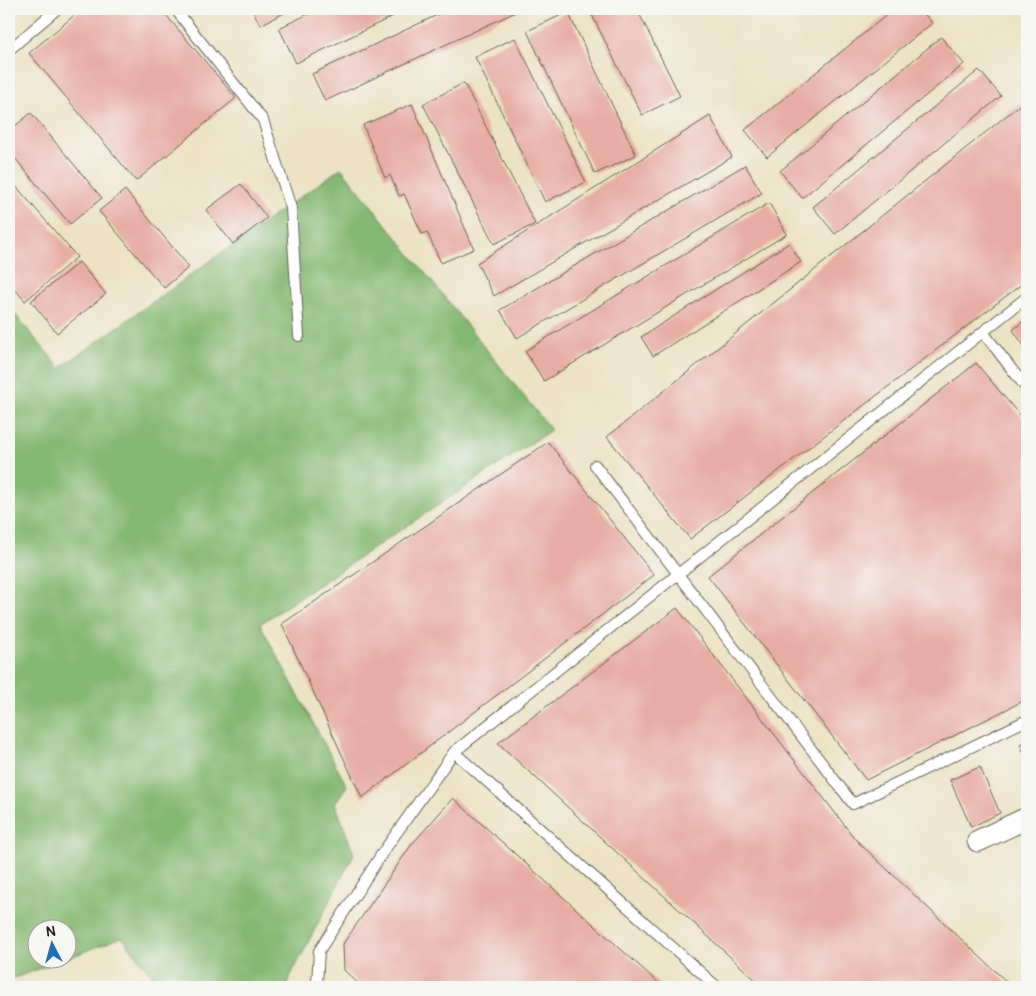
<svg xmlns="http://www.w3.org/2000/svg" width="1036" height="996" font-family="Pangolin,sans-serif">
<rect width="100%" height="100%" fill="#f6f6f2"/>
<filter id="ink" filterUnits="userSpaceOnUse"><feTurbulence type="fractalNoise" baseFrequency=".02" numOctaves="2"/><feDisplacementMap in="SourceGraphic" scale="10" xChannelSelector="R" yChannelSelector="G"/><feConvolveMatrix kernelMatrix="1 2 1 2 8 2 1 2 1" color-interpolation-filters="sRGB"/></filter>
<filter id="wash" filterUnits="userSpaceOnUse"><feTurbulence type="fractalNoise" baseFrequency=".0096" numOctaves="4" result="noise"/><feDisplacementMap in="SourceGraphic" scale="20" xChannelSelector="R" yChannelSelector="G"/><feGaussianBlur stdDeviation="1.12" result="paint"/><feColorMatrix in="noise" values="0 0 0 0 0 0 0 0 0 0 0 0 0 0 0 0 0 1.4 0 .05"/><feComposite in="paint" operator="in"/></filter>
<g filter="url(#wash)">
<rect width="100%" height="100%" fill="#ece3c4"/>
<!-- forest -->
<path fill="#84b771" stroke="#506a46" d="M341 168 551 430 260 624 347 786 335 803 354 854 285 987H174L172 985 169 987H161L122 937 68 958V928H38V958L65 959 9 980V307L60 368Z"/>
<g id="blocks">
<!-- building -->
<g fill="#e7ada4">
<path d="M82 9H161L236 98 136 181 29 53Z"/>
<path d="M252 9H292L260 25Z"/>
<path d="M319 9H408L296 63 279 28Z"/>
<path d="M450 9H522L325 101 312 74Z"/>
<path d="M589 9H637L680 96 642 115Z"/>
<path d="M894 9H920L932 23 767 157 745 130Z"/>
<path d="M568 12 636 155 595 174 527 31Z"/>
<path d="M941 37 964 64 802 198 780 171Z"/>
<path d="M515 38 586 182 545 202 475 57Z"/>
<path d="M979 70 1001 96 835 234 813 207Z"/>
<path d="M464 83 535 224 494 244 423 104Z"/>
<path d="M1027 99V280L690 539 607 437Z"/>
<path d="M412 104 474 249 441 263 427 232 422 234 404 194 399 196 390 175 385 178 363 125Z"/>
<path d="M31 113 102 198 70 224 9 151V131Z"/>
<path d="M710 116 732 157 494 296 477 263Z"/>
<path d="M745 165 762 193 517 338 500 310Z"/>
<path d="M9 178 77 257 25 301 9 282Z"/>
<path d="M241 184 267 218 233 244 206 210Z"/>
<path d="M125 190 189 267 164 288 99 211Z"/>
<path d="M769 203 787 234 544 381 525 351Z"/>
<path d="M789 243 801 262 653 356 641 337Z"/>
<path d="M79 262 106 294 57 333 31 301Z"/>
<path d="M1027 318V350L1013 330Z"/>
<path d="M976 363 1027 424V699L866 780 708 576Z"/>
<path d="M548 442 654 575 362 798 282 624Z"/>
<path d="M677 608 856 840 1012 987H763L498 743Z"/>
<path d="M1027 740V760L1020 744Z"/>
<path d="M980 767 1000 813 971 827 950 780Z"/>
<path d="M453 798 663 987H362L344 970 343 944 412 844Z"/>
</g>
</g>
</g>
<g filter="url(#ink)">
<use href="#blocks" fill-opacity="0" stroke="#656257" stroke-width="1"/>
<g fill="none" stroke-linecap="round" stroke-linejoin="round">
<defs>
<g id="service">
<path d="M175 9 263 120 291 208 299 336"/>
<path d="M9 50 57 9"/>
<path d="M983 332 1027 389"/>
<path d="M595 465 853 804 1027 720"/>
<path d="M454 752 717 987"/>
<path d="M319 987 317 983 319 951 383 852 454 752 1027 297"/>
</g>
<path id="minor" d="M978 841 1027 818"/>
</defs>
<!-- service casing -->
<use href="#service" stroke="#656257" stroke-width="12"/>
<!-- minor casing -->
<use href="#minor" stroke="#656257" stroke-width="23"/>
<!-- service -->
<use href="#service" stroke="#fff" stroke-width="10"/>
<!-- minor -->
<use href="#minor" stroke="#fff" stroke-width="21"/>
</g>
</g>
<!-- margin -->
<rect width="1036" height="996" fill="none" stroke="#f6f6f2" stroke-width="30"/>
<!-- north arrow -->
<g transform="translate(52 944) rotate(354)"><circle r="24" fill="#f6f6f2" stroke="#9f9f9c"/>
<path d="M0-4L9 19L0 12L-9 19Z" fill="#1f6fb2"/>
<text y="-8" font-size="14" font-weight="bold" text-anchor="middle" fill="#1c1c1c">N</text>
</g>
</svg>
